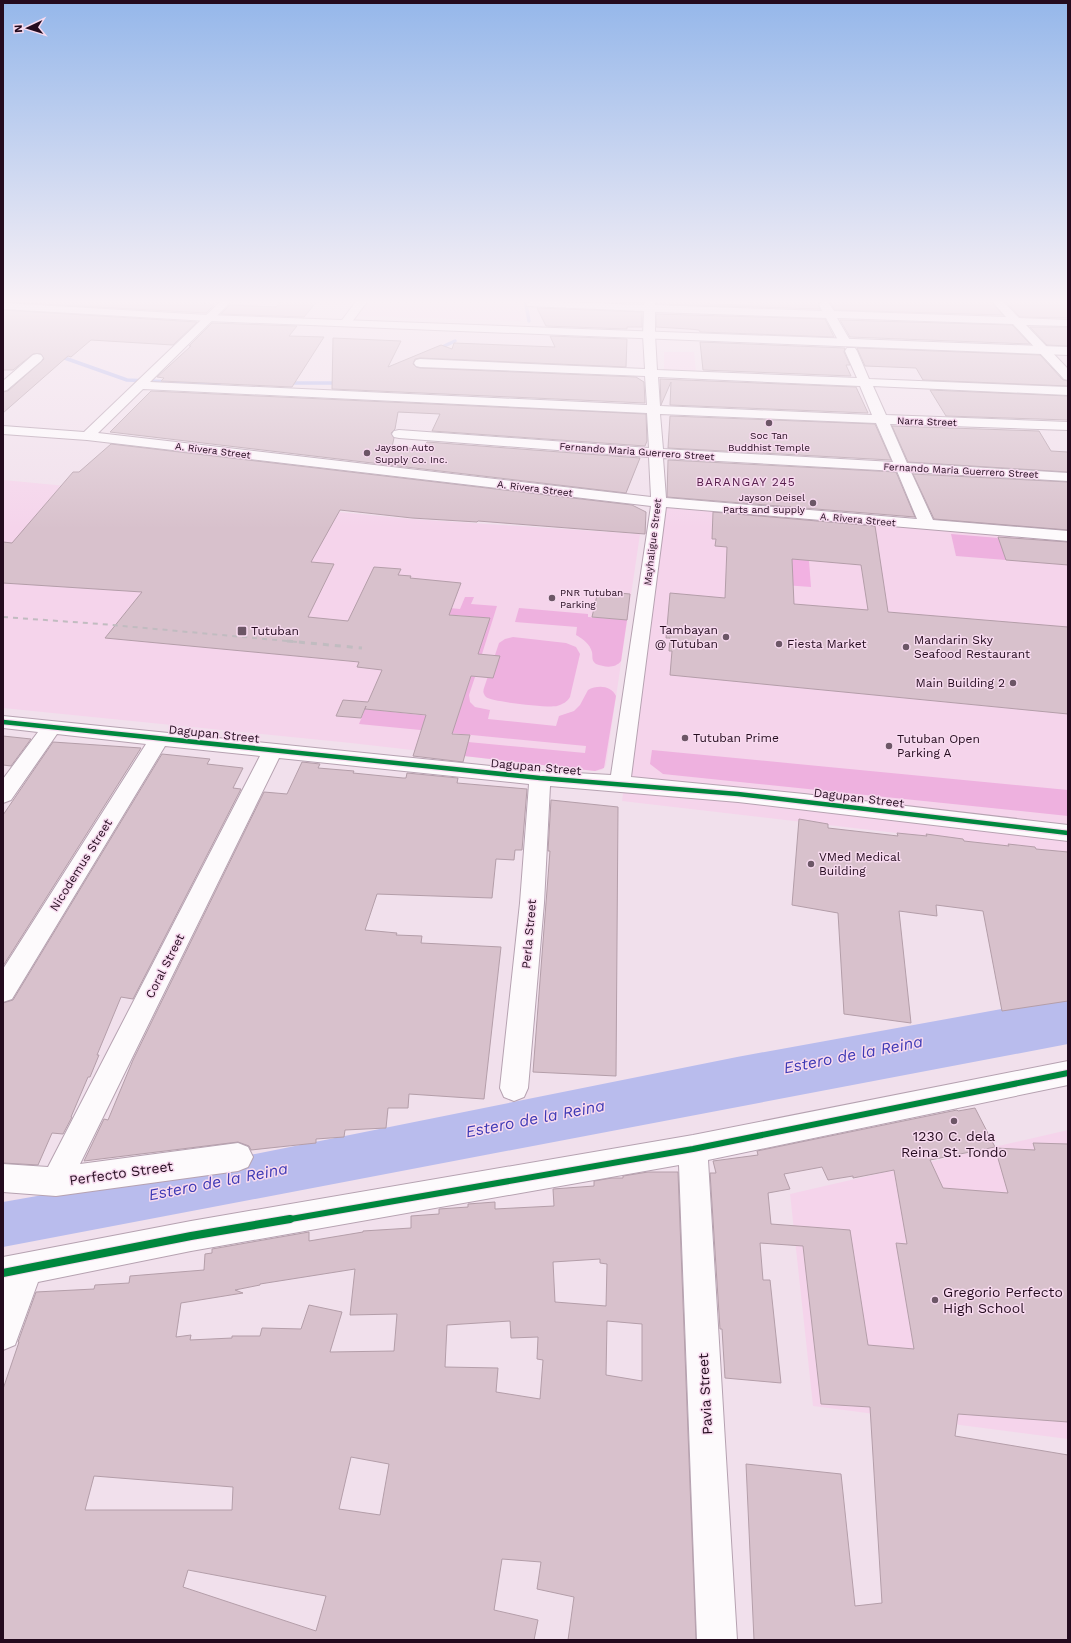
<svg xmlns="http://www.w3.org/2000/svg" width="1071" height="1643" font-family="'Work Sans',sans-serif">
<rect width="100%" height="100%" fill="#f1e0ec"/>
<!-- built -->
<g fill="#f5d4eb">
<path d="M370 299H518L521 321 357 316Z"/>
<path d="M664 352H694L696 371 664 370Z"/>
<path d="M3 480 412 519 640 534 606 765 602 770 595 771 351 743 3 708Z"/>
<path d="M661 503 1068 537V853L622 801Z"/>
<path d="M1068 1130V1439L813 1406 790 1194Z"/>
</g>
<!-- green -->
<g fill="#eeb1df">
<path d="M951 534 999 538 1006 560 956 556Z"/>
<path d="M465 597H474L471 604 497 606 482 654H478L489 618 442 614 409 604 460 609Z"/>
<path d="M519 608 588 614V617L627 620 621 661C615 669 604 667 596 664 591 660 593 657 592 652 590 644 583 639 576 635L577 627 515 622Z"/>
<path d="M513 637 566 643 576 647 580 654 570 697C567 702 563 704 557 706 549 708 492 702 486 697 483 694 483 691 484 688L499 643 505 639Z"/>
<path d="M471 676 475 677 469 695 470 702 475 707 490 710 488 719 556 726 559 716 574 711 580 705 588 690C597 685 611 685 616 696L604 768 595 771 464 756 468 742 585 753 586 746 359 724 365 709 457 719Z"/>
<path d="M652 750 1068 790V816L663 774 650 764Z"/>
</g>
<!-- forest -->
<path fill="#f2b1e2" d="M790 521 806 522 811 587 784 585Z"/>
<!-- water -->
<path fill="#b9bced" d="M1068 997V1044L3 1247V1202L111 1183 737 1057Z"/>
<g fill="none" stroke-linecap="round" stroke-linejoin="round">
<!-- stream -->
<g stroke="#b9bced" stroke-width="3.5">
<path d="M525 299 529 321"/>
<path d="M438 349 455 341"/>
<path d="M59 356 127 380 219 384"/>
<path d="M286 383H339"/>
</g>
</g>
<!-- building -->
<g fill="#d8c1cc" stroke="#b49ea9" fill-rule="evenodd">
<path d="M9 299H209L204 304H215L206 313 5 302Z"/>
<path d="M284 299H319L304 317 221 314 230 305 276 307Z"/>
<path d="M533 299H643V303Z"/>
<path d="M656 299H707L708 304 751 305 750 299H989L1003 315 835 310 829 301 824 300 818 304 820 309 656 304Z"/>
<path d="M1003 299 1068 300V318L1020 317Z"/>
<path d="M537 308 642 312V327H627V329L546 326Z"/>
<path d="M3 310 197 322 173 345 91 340 71 357 68 356 3 413V392L8 391 44 359 41 354H33L13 370H3Z"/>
<path d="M656 314 825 319 834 337 700 332 699 330 689 329 656 327Z"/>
<path d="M840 320 1012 325 1030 344 850 337Z"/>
<path d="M212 323 297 326 289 336 324 337 292 387 161 381 164 378 157 377 191 346H189Z"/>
<path d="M1030 327H1068V346L1047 345Z"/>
<path d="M550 336 627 339 626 367 420 358 415 359 413 364 416 367 420 368 636 377 644 382 645 403 332 389 333 338 401 341 388 367 441 345 452 349 454 343 555 347Z"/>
<path d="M700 342 845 348 844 352 850 365H846L851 376 703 370Z"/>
<path d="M857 348 1040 355 1063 380 1068 381V386L923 380 916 368 865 366Z"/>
<path d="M660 379 856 387 868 413 670 405 671 382 661 405Z"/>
<path d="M930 390 1068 396V420L946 416Z"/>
<path d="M151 391 646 414 647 441 645 446 432 431 440 414 398 412 395 429 391 433 394 438 392 447 423 449 427 442 640 458 626 493 110 432Z"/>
<path d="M670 416 875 424 891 460 668 448Z"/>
<path d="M892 426 1039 431 1051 451 1068 452V472L908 462Z"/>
<path d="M111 444 632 505 646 512 645 534 478 521 477 522 412 518 340 510 311 562 334 564 308 617 348 621 374 567 401 569 398 575 411 576 410 578 461 583 449 615 490 618 478 654 500 656 493 678 471 676 452 734 470 735 463 762 413 756 426 715 365 709 366 706 361 718 336 716 343 700 368 702 382 670 357 667 359 662 105 638 142 592 3 583V542L12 543 73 472H79Z"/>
<path d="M668 460 896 472 915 517 667 497Z"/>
<path d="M913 474 1068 482V530L934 519Z"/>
<path d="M713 512 875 526 888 612 1068 627V714L670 675 672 651H669L670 638H666L670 593 725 598 727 547 715 546 716 539H712ZM792 559 861 565 868 610 794 604Z"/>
<path d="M998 537 1068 542V565L1006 560Z"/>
<path d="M598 591 630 594 627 620 592 617Z"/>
<path d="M3 736 31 739 11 766 3 765Z"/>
<path d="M53 742 141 748 3 966V815Z"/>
<path d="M162 754 210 759 207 764 243 768 233 788 241 789 133 999 121 997 97 1055H99L90 1077H88L71 1117H72L63 1134 52 1133 38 1165 3 1163V1003L13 1000Z"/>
<path d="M302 762 320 764 318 768 354 771 353 773 403 778H406L407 773 458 778 457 783 527 789 522 850H515L514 860 496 859 492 898 377 894 365 930 397 933 396 935 422 936 421 943 501 947 484 1099 409 1094 408 1108H388L386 1128 345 1130 344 1137 316 1139V1143L251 1150 249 1146 238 1142 84 1161 104 1119 108 1120 133 1060 264 792 287 794Z"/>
<path d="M551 800 618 807 616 1076 533 1072 550 851H548Z"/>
<path d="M799 819 828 824V828L898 836 897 833 927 836 926 834 963 839 964 841 1009 846 1008 844 1035 847 1036 849 1068 852V1001L1002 1011 983 911 936 905 937 916 899 911 911 1023 844 1014 838 913 792 905Z"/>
<path d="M975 1108 995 1147 930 1160 943 1188 1008 1193 995 1148 1035 1150 1033 1143 1068 1144V1422L958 1414 955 1436 1068 1455V1640H754L746 1464 841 1474 855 1606 882 1603 870 1407 821 1404 803 1246 760 1243 763 1280H770L781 1383 725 1378 722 1329H720L710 1173H716L713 1161 758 1155 757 1151 957 1110 958 1111ZM822 1167 828 1180 853 1176V1178L894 1170 907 1244 896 1243 914 1349 868 1345 850 1230 771 1224 768 1193 790 1189 784 1174Z"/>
<path d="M648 1172H678L696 1640H568L574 1597 537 1589 541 1562 502 1559 494 1610 538 1620 534 1640H3V1389L19 1342H18L36 1292 94 1289 95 1285 129 1283 130 1276 204 1270 205 1254 212 1253V1249L309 1232V1241L363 1232V1231L411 1228V1216L439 1214V1209L468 1207V1204L495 1202V1209L554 1206 553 1189 594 1186V1181L612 1178H623V1176ZM600 1259V1263L607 1264 606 1306 555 1302 553 1262ZM355 1269 350 1315 397 1314 394 1351 330 1352 342 1312 309 1305 301 1329 262 1328 260 1336H232V1338L190 1340 191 1335 176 1337 181 1303 243 1293 235 1290 260 1285V1284ZM510 1321 511 1338 538 1337 537 1359 543 1360 540 1399 496 1392 498 1368 445 1367 447 1325ZM607 1321 642 1324V1381L606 1375ZM351 1457 389 1464 380 1515 339 1509ZM94 1476 233 1487 232 1510H85ZM188 1570 326 1596 316 1631 183 1587Z"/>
</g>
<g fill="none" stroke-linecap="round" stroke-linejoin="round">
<defs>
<g id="minor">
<path d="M223 299H234L150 382 647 405 645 376 420 367 416 366 414 363 416 360 420 359 645 369 643 335 644 311 527 306 526 304 531 301 644 305 645 299H655V305L822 311 819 304 824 301 828 302 834 311 1006 317 990 299H1001L1019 318 1068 320V326L1026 325 1068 369V380L1064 379 1013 324 837 318 851 342 849 344H841L839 342 826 318 655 312V335L657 370 857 378 845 351 847 348H855L857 351 869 379 1068 387V395L873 386 886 415 1068 422V430L890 424 907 463 1068 473V481L911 472 933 520 1068 531V541L666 507 631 777 804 794 1068 825V841L738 802 550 786 544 903 528 1088 524 1097 514 1101 504 1097 500 1088 520 903 529 784 279 758 80 1164 238 1143 248 1147 253 1157 248 1167 238 1171 56 1196 3 1192V1164L48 1167 260 756 165 746 12 999 3 1002V969L146 744 57 734 11 800 3 803V779L38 732 3 728V716L540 771 611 775 651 506 87 440 3 434V426L84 432ZM658 377 860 386 872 415 660 406ZM143 389 647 413 649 448 399 430 394 431 392 434 394 437 399 438 649 457 651 497 98 433ZM660 414 876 423 893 462 663 449ZM663 458 897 471 917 519 666 498Z"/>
<path d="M358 299H369L349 326H341L339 324Z"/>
<path d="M37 354 41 355 43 358 41 361 7 390 3 391V381L33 355Z"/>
<path d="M1068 1061V1085L708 1160 737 1640H697L679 1165 191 1251 38 1282 15 1345 3 1350V1257L191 1221 693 1135Z"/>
</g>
<path id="major" d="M3 303 208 315 1068 347V355L208 321 3 309Z"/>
</defs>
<!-- minor casing -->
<use href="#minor" stroke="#b6a2b1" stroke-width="2"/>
<!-- major casing -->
<use href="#major" stroke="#b6a2b1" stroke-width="2"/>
<!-- minor -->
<use href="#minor" fill="#fdfafc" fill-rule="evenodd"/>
<!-- major -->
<use href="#major" fill="#fdfafc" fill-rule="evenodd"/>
<!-- rail-far1 -->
<path stroke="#c1bcc0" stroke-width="2" stroke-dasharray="5 5" stroke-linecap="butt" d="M3 617 101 624 298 642"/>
<!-- rail -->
<path stroke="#c1bcc0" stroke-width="3" stroke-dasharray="6 6" stroke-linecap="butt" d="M287 641 362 648"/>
<defs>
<path id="cycleway-far2" d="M3 722 540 778 738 794 1068 833"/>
<path id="cycleway-far1" d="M285 1220 693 1149 1068 1073"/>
<path id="cycleway" d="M3 1273 191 1236 290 1219"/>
</defs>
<!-- cycleway-far2 casing -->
<use href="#cycleway-far2" stroke="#f7daef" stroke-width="7"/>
<!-- cycleway-far1 casing -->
<use href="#cycleway-far1" stroke="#f7daef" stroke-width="8"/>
<!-- cycleway casing -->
<use href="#cycleway" stroke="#f7daef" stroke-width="10"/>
<!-- cycleway-far2 -->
<use href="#cycleway-far2" stroke="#00873e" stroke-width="4.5"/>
<!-- cycleway-far1 -->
<use href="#cycleway-far1" stroke="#00873e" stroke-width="6"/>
<!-- cycleway -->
<use href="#cycleway" stroke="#00873e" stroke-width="8"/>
</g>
<!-- sky -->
<linearGradient id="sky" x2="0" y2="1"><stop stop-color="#95b7ea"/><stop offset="0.57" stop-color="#f9f1f6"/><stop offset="1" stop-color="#f9f1f6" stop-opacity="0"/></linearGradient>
<rect width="1071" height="529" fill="url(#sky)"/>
<!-- markers -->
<g fill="#6c5666" stroke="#f7daef" stroke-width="1.5">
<circle cx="769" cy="423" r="4"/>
<circle cx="367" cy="453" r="4"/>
<circle cx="813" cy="503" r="4"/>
<circle cx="552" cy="598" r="4"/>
<rect x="237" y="626" width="10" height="10" rx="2"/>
<circle cx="726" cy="637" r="4"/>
<circle cx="779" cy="644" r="4"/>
<circle cx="906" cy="647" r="4"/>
<circle cx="1013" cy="683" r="4"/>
<circle cx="685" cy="738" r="4"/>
<circle cx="889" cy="746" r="4"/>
<circle cx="811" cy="864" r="4"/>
<circle cx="954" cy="1121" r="4"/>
<circle cx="935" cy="1300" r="4"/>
</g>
<g text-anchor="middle" stroke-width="3" stroke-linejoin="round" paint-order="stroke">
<!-- far-street labels -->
<g font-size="10" fill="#240b1e" stroke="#f7daef">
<text transform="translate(927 421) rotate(2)" y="4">Narra Street</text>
<text transform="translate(213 450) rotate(7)" y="4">A. Rivera Street</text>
<text transform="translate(637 451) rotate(4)" y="4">Fernando Maria Guerrero Street</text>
<text transform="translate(961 470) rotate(3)" y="4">Fernando Maria Guerrero Street</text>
<text transform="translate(535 488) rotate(7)" y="4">A. Rivera Street</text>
<text transform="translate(858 519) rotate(5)" y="4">A. Rivera Street</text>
<text transform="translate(652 542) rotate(-83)" y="4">Mayhaligue Street</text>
</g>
<!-- far-poi labels -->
<g font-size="10" fill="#240b1e" stroke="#f7daef" text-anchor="start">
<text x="769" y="439" text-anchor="middle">Soc Tan<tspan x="769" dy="12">Buddhist Temple</tspan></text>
<text x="375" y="451">Jayson Auto<tspan x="375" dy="12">Supply Co. Inc.</tspan></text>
<text x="805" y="501" text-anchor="end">Jayson Deisel<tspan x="805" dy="12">Parts and supply</tspan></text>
<text x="560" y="596">PNR Tutuban<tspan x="560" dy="12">Parking</tspan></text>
</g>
<!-- far-quarter labels -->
<g font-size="12" letter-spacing="1" fill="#561d4b" stroke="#f7daef">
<text x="746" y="486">BARANGAY 245</text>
</g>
<!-- poi labels -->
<g font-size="12" fill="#240b1e" stroke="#f7daef" text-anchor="start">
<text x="718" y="634" text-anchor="end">Tambayan<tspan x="718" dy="14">@ Tutuban</tspan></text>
<text x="251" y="635">Tutuban</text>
<text x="914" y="644">Mandarin Sky<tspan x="914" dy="14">Seafood Restaurant</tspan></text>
<text x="787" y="648">Fiesta Market</text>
<text x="1005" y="687" text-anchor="end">Main Building 2</text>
<text x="693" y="742">Tutuban Prime</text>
<text x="897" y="743">Tutuban Open<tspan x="897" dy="14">Parking A</tspan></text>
<text x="819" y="861">VMed Medical<tspan x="819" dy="14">Building</tspan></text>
</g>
<!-- street labels -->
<g font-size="12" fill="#240b1e" stroke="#f7daef">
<text transform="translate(214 734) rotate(6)" y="4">Dagupan Street</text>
<text transform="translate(536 767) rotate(5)" y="4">Dagupan Street</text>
<text transform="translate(859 798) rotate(7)" y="4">Dagupan Street</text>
<text transform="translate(81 865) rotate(-58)" y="4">Nicodemus Street</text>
<text transform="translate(529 934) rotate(-85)" y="4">Perla Street</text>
<text transform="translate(165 966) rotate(-63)" y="4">Coral Street</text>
</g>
<!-- near-poi labels -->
<g font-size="14" fill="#240b1e" stroke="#f7daef">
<text x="954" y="1141">1230 C. dela<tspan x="954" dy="16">Reina St. Tondo</tspan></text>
<text x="943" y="1297" text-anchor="start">Gregorio Perfecto<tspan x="943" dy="16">High School</tspan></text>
</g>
<!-- near-street labels -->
<g font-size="14" fill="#240b1e" stroke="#f7daef">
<text transform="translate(121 1173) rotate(-8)" y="5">Perfecto Street</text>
<text transform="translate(705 1394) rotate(-93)" y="5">Pavia Street</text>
</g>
<!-- near-water labels -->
<g font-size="16" font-style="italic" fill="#3d39b5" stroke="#f7daef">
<text transform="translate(853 1054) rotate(-11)" y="6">Estero de la Reina</text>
<text transform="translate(535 1118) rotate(-11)" y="6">Estero de la Reina</text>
<text transform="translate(218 1181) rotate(-11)" y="6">Estero de la Reina</text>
</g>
</g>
<!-- border -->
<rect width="1071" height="1643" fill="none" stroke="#240b1e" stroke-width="8"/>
<!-- north arrow -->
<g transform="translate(28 28) rotate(266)" stroke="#f7daef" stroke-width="3" paint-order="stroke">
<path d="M0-3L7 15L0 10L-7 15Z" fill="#240b1e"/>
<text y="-6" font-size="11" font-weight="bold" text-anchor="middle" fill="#240b1e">N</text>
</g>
</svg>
